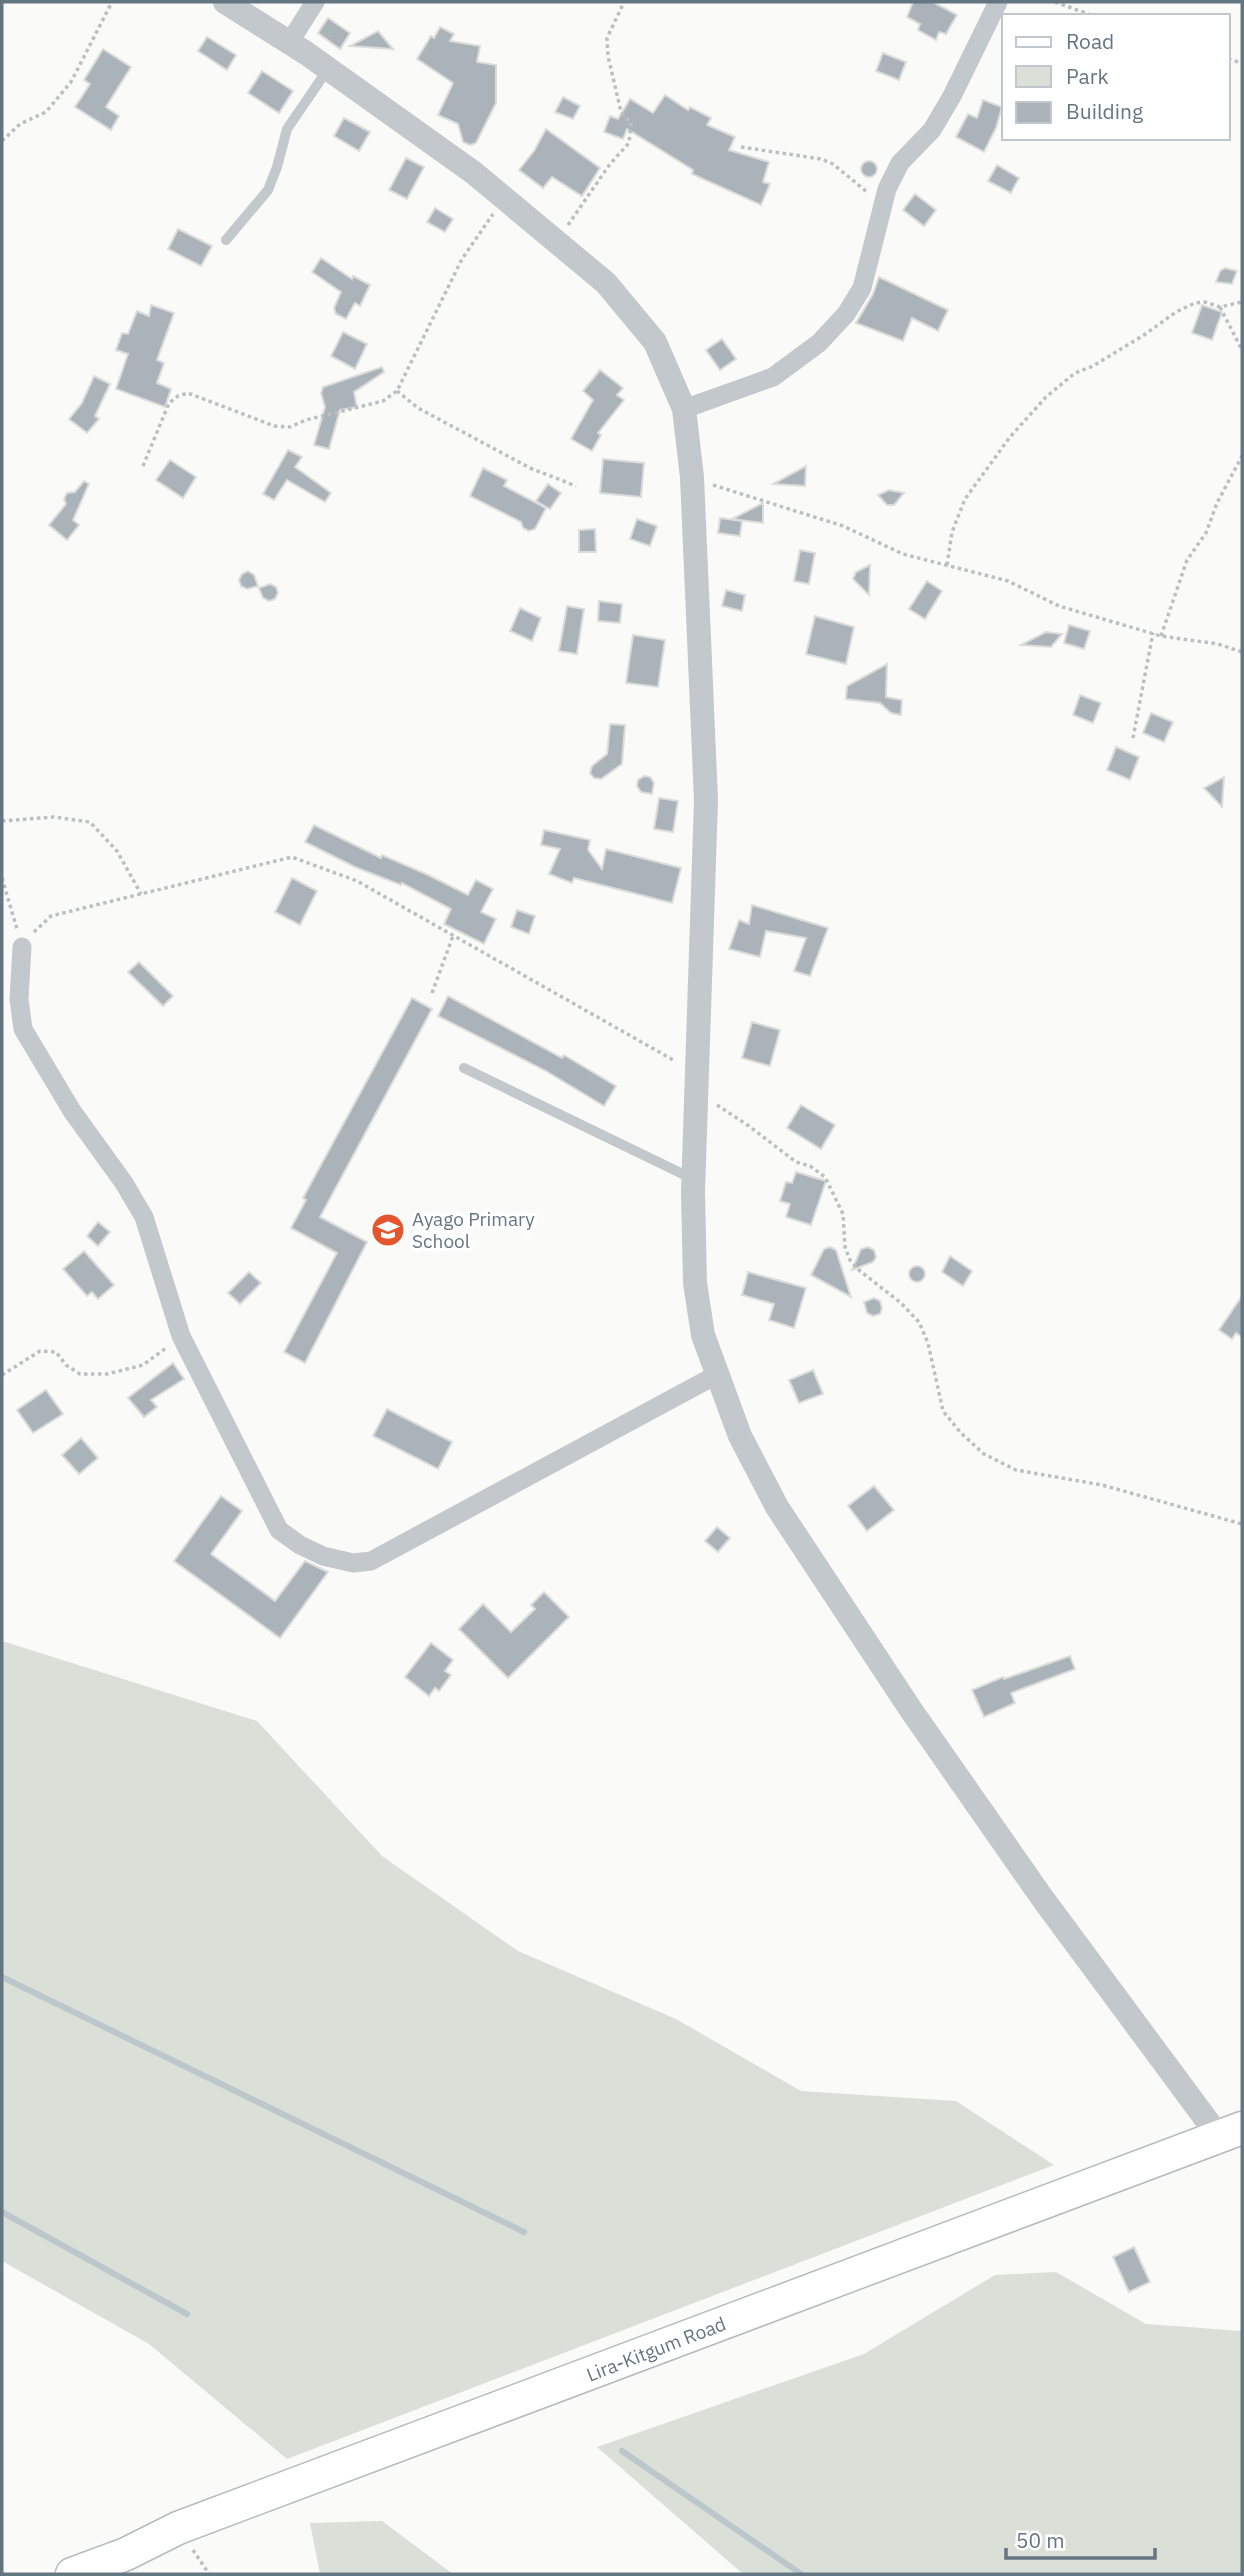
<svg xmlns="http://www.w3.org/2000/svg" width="1244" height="2576" font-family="'IBM Plex Sans',sans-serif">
<rect width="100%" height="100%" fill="#fafaf8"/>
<!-- green -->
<g fill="#dadfd7">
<path d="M2 1641 257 1721 382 1856 518 1951 676 2019 801 2091 956 2101 1054 2165 287 2459 149 2344 2 2261Z"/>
<path d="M1056 2272 1146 2324 1242 2331V2574H743L597 2447 864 2354 995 2275Z"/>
<path d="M382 2521 453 2574H320L310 2523Z"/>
</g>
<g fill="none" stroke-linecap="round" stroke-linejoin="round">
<!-- stream -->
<g stroke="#bbc7cb" stroke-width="6">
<path d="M2 1977 524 2232"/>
<path d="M2 2212 187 2314"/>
<path d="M622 2451 801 2574"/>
</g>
</g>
<!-- building -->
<g fill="#aab3b9" stroke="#dcdcda" stroke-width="2">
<path d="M913 2H933L957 15 946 34 939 32 936 40 918 30 920 24 907 17Z"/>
<path d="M328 18 350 33 340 49 318 33Z"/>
<path d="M440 27 454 34 450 41 480 46 477 62 496 65V103L476 143 470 145 463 142 458 124 438 115 453 83 417 59 431 36 434 38Z"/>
<path d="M378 31 393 49 350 46Z"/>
<path d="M207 37 236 55 227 70 198 51Z"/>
<path d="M103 49 131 67 106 107 119 116 111 130 75 107 90 84 84 80Z"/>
<path d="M883 53 906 62 899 80 876 71Z"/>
<path d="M262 71 293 91 279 113 248 93Z"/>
<path d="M665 95 688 110 690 107 711 118 707 125 735 137 729 150 769 162 763 182 770 184 761 205 692 174 693 170 627 129 623 139 604 132 610 116 618 119 630 99 653 113Z"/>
<path d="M563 97 580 106 573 119 555 112Z"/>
<path d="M983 100 1002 107 996 128 984 152 956 137 968 114 977 118Z"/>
<path d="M344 118 370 132 359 151 334 136Z"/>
<path d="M546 129 600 168 582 196 552 177 543 188 519 170 534 151Z"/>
<path d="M406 158 424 167 407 199 389 190Z"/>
<circle cx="869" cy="169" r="8"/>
<path d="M997 165 1019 178 1011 193 988 181Z"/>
<path d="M915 194 936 210 924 226 903 210Z"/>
<path d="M435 208 453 219 445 232 427 222Z"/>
<path d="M178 229 212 246 201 266 168 249Z"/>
<path d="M321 258 352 279 353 276 370 285 360 306 355 303 346 319 336 314 334 308 341 292 312 272Z"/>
<path d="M1225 268 1237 271 1232 284 1216 282 1220 271Z"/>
<path d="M879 277 948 310 938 331 912 318 903 341 856 323 873 294Z"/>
<path d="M151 305 174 313 157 360 164 363 157 383 171 389 165 407 116 389 128 354 116 350 122 333 128 334 137 311 149 316Z"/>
<path d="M1202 305 1222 312 1212 340 1192 333Z"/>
<path d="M343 332 367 344 355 369 331 356Z"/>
<path d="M722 339 736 359 720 370 706 350Z"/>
<path d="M382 367 384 372 354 392 357 407 340 410 329 449 314 445 325 407 321 393 323 387Z"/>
<path d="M600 370 623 388 617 395 624 400 598 433 601 435 592 451 571 439 593 400 583 391Z"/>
<path d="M94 376 110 384 95 416 99 419 87 433 69 419 82 403Z"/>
<path d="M288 450 302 457 295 467 331 493 325 502 287 480 274 500 263 494Z"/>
<path d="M603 459 644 463 641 497 600 493Z"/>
<path d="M170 460 196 477 183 498 156 480Z"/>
<path d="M806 466 805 486 773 484Z"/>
<path d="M483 468 507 480 504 486 546 508 535 529 529 531 523 528 521 522 470 496Z"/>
<path d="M84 481 89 484 73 520 79 525 67 540 49 525 66 504 64 499 67 493 75 492Z"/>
<path d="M548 484 561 493 550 509 536 501Z"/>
<path d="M889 490 904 493 894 505H887L878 495Z"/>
<path d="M763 503V523L732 519Z"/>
<path d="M720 518 742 521 740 536 718 533Z"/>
<path d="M637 519 657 526 650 546 630 539Z"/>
<path d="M595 529 596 552H579V530Z"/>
<path d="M800 550 815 553 809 584 794 581Z"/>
<path d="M870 565 869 595 853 579 856 572Z"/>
<path d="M248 571 254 575 258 586 247 589 241 586 239 580 242 574Z"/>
<path d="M927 581 942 591 925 619 909 609Z"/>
<path d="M270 584 276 587 278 593 275 599 269 601 263 598 259 588Z"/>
<path d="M726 590 745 595 742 611 722 606Z"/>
<path d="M599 601 622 604 620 623 598 621Z"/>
<path d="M567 606 584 609 577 654 559 651Z"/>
<path d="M520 608 541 618 532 641 510 631Z"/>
<path d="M815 616 854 627 846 664 806 654Z"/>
<path d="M1069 625 1090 631 1084 649 1064 643Z"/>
<path d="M1046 632 1062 634 1051 647 1021 645Z"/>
<path d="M633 635 665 640 658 687 626 683Z"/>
<path d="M887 664 886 697 902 700 901 715 891 713 880 703 846 699 847 686Z"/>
<path d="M1080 695 1101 703 1093 723 1073 715Z"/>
<path d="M1151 713 1173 722 1164 742 1143 733Z"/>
<path d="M610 724 625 725 622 764 601 779 594 778 590 773 592 766 607 754Z"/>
<path d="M1116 747 1139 757 1130 780 1107 770Z"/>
<path d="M644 776 650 777 654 783 652 794 641 792 637 786 638 780Z"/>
<path d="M1224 777 1222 807 1204 788Z"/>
<path d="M659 798 678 801 673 832 654 829Z"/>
<path d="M314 825 381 858 382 855 426 874 468 895 476 880 493 889 481 912 496 919 484 944 444 924 451 909 402 883 401 885 355 867 305 842Z"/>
<path d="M544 830 590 840 588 850 602 869 606 849 681 868 672 903 574 878 572 883 549 874 560 849 541 845Z"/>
<path d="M292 878 317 891 300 925 275 912Z"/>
<path d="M752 905 828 928 810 976 794 971 806 938 766 931 760 957 729 949 739 920 749 924Z"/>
<path d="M517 910 535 916 529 934 511 927Z"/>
<path d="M139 962 173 996 163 1006 128 972Z"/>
<path d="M448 996 562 1058 564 1055 616 1086 604 1106 546 1071 438 1016Z"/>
<path d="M412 998 432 1009 320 1217 367 1242 305 1363 284 1352 337 1253 291 1228 306 1200 303 1198Z"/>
<path d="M752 1022 780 1030 770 1066 742 1058Z"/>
<path d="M801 1105 835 1125 821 1149 787 1128Z"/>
<path d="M796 1172 826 1181 811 1225 786 1217 790 1204 780 1201 786 1182 792 1183Z"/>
<path d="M98 1222 110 1232 98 1246 87 1236Z"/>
<path d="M830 1247 836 1250 851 1297 811 1275 824 1249Z"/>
<path d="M868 1247 874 1250 876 1257 873 1262 852 1270 861 1249Z"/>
<path d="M84 1251 114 1285 98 1299 92 1292 87 1296 63 1269Z"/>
<path d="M950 1256 972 1271 963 1286 942 1272Z"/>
<circle cx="917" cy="1274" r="8"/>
<path d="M249 1272 261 1283 240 1304 228 1293Z"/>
<path d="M748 1272 806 1288 794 1328 769 1320 774 1304 742 1295Z"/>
<path d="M1242 1296V1337L1236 1333 1232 1339 1219 1330Z"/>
<path d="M874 1298 880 1301 882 1308 880 1314 873 1316 867 1313 864 1302Z"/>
<path d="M173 1363 184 1379 151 1400 157 1407 144 1417 128 1398Z"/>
<path d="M813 1370 823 1394 799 1403 789 1380Z"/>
<path d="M46 1390 63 1414 33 1433 17 1410Z"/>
<path d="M387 1409 452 1442 438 1469 373 1436Z"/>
<path d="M81 1438 98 1458 79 1474 62 1455Z"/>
<path d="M874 1486 894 1510 867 1531 848 1506Z"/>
<path d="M221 1496 242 1511 211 1554 275 1601 305 1561 328 1572 280 1638 174 1561Z"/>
<path d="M717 1527 730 1538 718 1552 705 1541Z"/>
<path d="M544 1592 569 1617 508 1678 459 1629 483 1604 511 1632 535 1609 531 1605Z"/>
<path d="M431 1643 453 1660 445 1671 451 1675 439 1691 435 1688 429 1696 405 1677Z"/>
<path d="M1070 1656 1075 1669 1011 1693 1015 1703 984 1717 972 1690 1003 1677 1004 1679Z"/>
<path d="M1134 2247 1150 2282 1129 2292 1113 2257Z"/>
</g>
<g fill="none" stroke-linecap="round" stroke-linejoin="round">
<defs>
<path id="primary" d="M72 2574 126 2554 178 2528 1242 2128"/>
</defs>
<!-- primary casing -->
<use href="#primary" stroke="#b5babe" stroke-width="35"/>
<!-- path -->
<g stroke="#bbbfc2" stroke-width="3.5" stroke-dasharray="3.5 3.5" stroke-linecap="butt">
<path d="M1055 2 1094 16"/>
<path d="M1228 59 1242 63"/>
<path d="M2 141 20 124 46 112 71 82 112 2"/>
<path d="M741 147 821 159 833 164 867 192"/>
<path d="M568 225 610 164 629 143 631 123 621 112 608 56 607 38 624 2"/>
<path d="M1220 307 1242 350"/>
<path d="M397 391 418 408 530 468 576 486"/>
<path d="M143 466 169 403 178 396 188 393 274 426 290 427 306 420 383 401 397 391 462 259 493 214"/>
<path d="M713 485 843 526 903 554 1008 581 1059 606 1161 636 1218 644 1242 652"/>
<path d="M947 565 952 532 965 499 1010 437 1046 397 1075 373 1093 366 1144 335 1176 312 1195 303 1205 302 1220 307 1242 302"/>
<path d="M1161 636 1187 560 1206 533 1217 503 1242 456"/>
<path d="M1133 738 1153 633"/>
<path d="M2 821 54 817 90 822 117 851 141 894"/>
<path d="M2 878 17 929"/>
<path d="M34 932 51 916 292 857 357 881 675 1061"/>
<path d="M432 993 453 936"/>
<path d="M717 1105 749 1126 796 1162 810 1166 825 1177 843 1214 845 1247 850 1260 860 1271 901 1303 919 1322 928 1343 943 1411 961 1433 984 1454 1016 1470 1102 1485 1242 1524"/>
<path d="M2 1375 40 1351 56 1352 66 1365 80 1374H107L143 1365 166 1348"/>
<path d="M193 2550 209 2574"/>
</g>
<!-- service -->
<g stroke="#c3c8cc" stroke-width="10">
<path d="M226 240 268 190 277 167 287 129 328 69"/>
<path d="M464 1068 693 1179"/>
</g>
<!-- minor -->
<g stroke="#c3c8cc" stroke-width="19">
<path d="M289 43 315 2"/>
<path d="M684 409 773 377 819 343 846 314 862 288 887 189 900 163 932 130 952 96 998 2"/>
<path d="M22 947 19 999 23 1029 72 1111 124 1183 144 1217 181 1336 279 1530 300 1545 323 1556 353 1563 371 1561 718 1374"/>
</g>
<!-- tertiary -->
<path stroke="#c3c8cc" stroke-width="24" d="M225 2 306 53 474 173 606 283 655 342 684 409 692 477 706 800 693 1192 695 1283 703 1335 740 1436 777 1507 911 1710 1043 1899 1220 2138"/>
<!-- primary -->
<use href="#primary" stroke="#fff" stroke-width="32"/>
</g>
<!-- icons -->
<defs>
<symbol id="school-disc" viewBox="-11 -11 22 22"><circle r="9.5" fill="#e4572e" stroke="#fff"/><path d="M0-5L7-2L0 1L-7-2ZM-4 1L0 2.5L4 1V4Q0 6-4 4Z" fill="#fff"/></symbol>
</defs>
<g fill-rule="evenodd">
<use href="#school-disc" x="369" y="1211" width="38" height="38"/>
</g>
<g text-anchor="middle" stroke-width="7" stroke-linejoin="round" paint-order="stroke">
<!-- poi labels -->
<g font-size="19" fill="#657683" stroke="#fff" text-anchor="start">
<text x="412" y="1226">Ayago Primary<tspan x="412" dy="22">School</tspan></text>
</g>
<!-- street labels -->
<g font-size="19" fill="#657683" stroke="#fff">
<text transform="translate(656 2349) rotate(-21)" y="7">Lira-Kitgum Road</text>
</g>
</g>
<!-- border -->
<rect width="1244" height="2576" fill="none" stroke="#657683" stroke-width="7"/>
<!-- legend -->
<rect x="1002" y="14" width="228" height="126" fill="#ffffff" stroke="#c1c8cd" stroke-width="2"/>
<rect x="1016" y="37" width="35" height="10" fill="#ffffff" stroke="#c1c8cd" stroke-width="2"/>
<text x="1066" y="49" font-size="21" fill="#657683">Road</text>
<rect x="1016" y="66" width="35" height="21" fill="#dadfd7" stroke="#c1c8cd" stroke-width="2"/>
<text x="1066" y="84" font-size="21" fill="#657683">Park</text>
<rect x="1016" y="102" width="35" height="21" fill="#aab3b9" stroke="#c1c8cd" stroke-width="2"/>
<text x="1066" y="119" font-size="21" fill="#657683">Building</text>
<!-- scale -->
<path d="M1006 2548v10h149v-10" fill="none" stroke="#657683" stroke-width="3.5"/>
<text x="1016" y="2548" font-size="21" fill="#657683" stroke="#ffffff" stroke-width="5" paint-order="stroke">50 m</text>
</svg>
